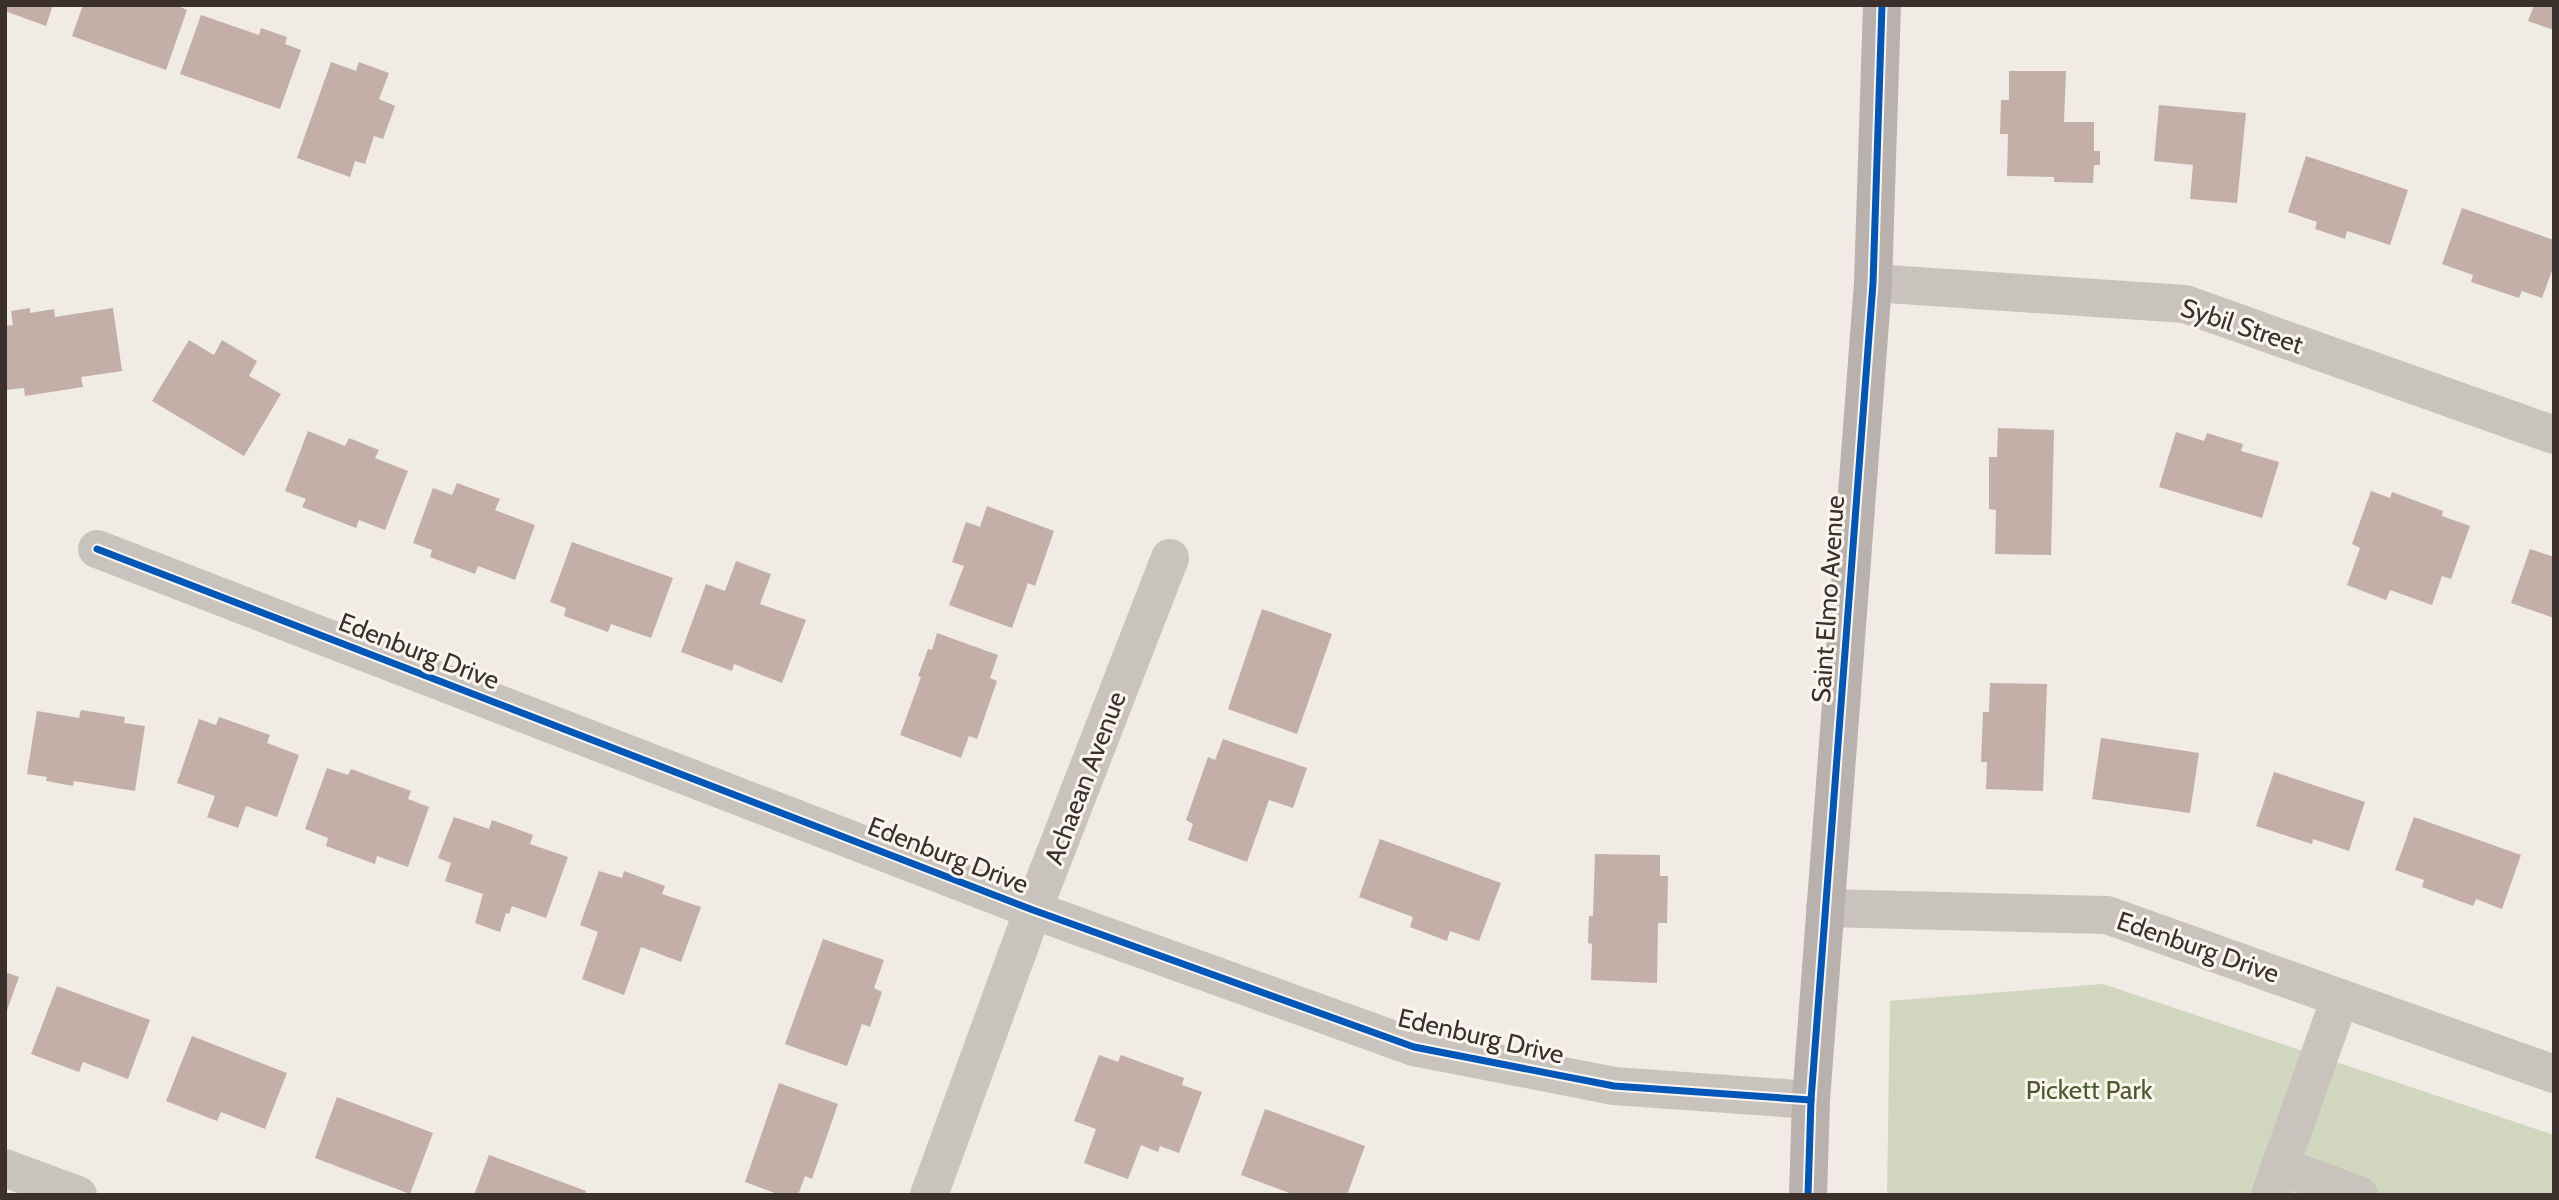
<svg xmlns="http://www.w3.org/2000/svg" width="2559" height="1200" font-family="Cabin,sans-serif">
<rect width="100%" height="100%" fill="#f0ebe5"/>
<!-- green -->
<path fill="#d1d6bf" d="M2103 984 2554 1135V1195H1887L1890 1001Z"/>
<!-- building -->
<g fill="#c3afa7">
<path d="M5 5H53L46 26 5 11Z"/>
<path d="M83 5H176L187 10 166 70 72 36Z"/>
<path d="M2534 5H2554V30L2528 21Z"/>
<path d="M201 15 259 35 261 28 287 37 285 44 301 50 280 109 180 74Z"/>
<path d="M331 62 356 71 359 62 389 73 379 99 395 106 383 139 374 136 365 164 355 161 350 177 297 158Z"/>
<path d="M2009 71H2066L2064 122H2094V151H2100V165H2094L2093 183 2054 182V177L2007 176 2008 134H2000L2001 100H2009Z"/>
<path d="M2159 105 2246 113 2237 203 2190 199 2193 165 2154 161Z"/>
<path d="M2306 156 2408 190 2390 245 2347 231 2345 239 2315 229 2317 222 2288 212Z"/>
<path d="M2462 208 2554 240V265L2542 298 2522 291 2519 298 2471 282 2473 275 2442 264Z"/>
<path d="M30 308V313L54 309 55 317 113 308 122 371 81 377 83 387 25 396 24 388 5 390V326L13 325 11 311Z"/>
<path d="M189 340 214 355 222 340 257 361 249 376 281 394 244 456 152 401Z"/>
<path d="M1998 428 2054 430 2051 555 1995 554 1996 510 1989 509V457H1997Z"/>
<path d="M308 431 345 446 349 438 379 450 375 458 408 471 385 530 359 520 356 528 302 507 306 499 285 491Z"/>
<path d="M2176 432 2204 441 2207 433 2243 444 2241 451 2279 462 2262 518 2159 487Z"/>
<path d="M457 483 500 499 495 510 535 525 515 580 478 566 475 574 430 557 432 550 413 543 433 488 452 495Z"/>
<path d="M2371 491 2390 498 2392 492 2443 511 2442 516 2470 526 2451 579 2442 576 2432 605 2390 590 2386 600 2347 585 2360 548 2352 544Z"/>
<path d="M987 506 1054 531 1035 586 1028 583 1012 628 949 605 964 566 952 562 966 522 980 527Z"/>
<path d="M572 542 673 578 651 638 611 624 608 632 564 616 566 608 550 602Z"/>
<path d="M2530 549 2554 557V618L2511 603Z"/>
<path d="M736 561 771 574 760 604 806 620 782 683 734 664 732 671 681 652 706 584 725 591Z"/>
<path d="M1262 609 1332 634 1297 734 1228 709Z"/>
<path d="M937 633 998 655 990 678 997 681 977 739 969 736 961 758 900 735 921 677 918 676 928 649 932 650Z"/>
<path d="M1990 683 2047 684 2043 791 1986 789 1987 762H1981L1983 712H1989Z"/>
<path d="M81 710 125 717 124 723 145 726 135 791 74 781 73 786 46 781 47 777 27 774 37 711 79 718Z"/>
<path d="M219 717 270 735 267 743 299 755 277 817 246 806 238 828 207 817 215 796 177 783 199 719 216 725Z"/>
<path d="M2101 738 2199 753 2190 813 2092 799Z"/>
<path d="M1223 739 1307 768 1293 808 1269 800 1247 862 1188 840 1193 824 1186 820 1208 757 1215 760Z"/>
<path d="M327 768 348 775 351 769 411 791 408 799 429 807 408 867 377 856 375 864 326 846 328 838 305 829Z"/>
<path d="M2274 772 2365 802 2349 851 2313 839 2312 844 2256 826Z"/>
<path d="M454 817 489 829 492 820 533 835 530 844 568 857 546 918 512 906 509 914 506 913 500 932 475 923 483 894 445 881 451 863 438 858Z"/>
<path d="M2414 817 2521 855 2502 909 2476 899 2473 906 2422 887 2424 880 2395 870Z"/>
<path d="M1380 839 1501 883 1479 941 1450 931 1447 941 1410 927 1413 917 1359 897Z"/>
<path d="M1595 854 1660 855V876H1668L1667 923H1658L1657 983 1591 980 1592 944 1588 943 1589 916H1593Z"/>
<path d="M599 871 622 878 624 871 665 886 662 894 701 907 681 962 641 947 624 995 582 979 598 932 580 925Z"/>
<path d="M823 939 884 960 874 988 882 992 870 1027 862 1024 847 1066 785 1044Z"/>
<path d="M5 972 19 977 6 1013H5Z"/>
<path d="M57 986 150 1020 128 1079 83 1062 79 1072 31 1054Z"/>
<path d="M192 1036 287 1073 265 1129 221 1112 217 1121 166 1101Z"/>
<path d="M1099 1055 1118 1062 1121 1055 1184 1078 1182 1085 1202 1092 1179 1153 1160 1146 1158 1152 1141 1145 1128 1179 1084 1163 1096 1129 1074 1121Z"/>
<path d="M779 1083 838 1104 812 1179 805 1176 798 1195H780L745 1182Z"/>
<path d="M337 1097 433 1133 410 1194 315 1158Z"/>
<path d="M1265 1109 1365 1146 1347 1195H1295L1241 1175Z"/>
<path d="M489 1155 586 1191 585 1195H474Z"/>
</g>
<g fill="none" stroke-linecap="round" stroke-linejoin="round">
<!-- minor -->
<g stroke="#c9c3be" stroke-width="38">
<path d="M1873 283 2185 304 2554 435"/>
<path d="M97 549 1033 910 1414 1047 1614 1086 1811 1100"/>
<path d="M1825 908 2107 915 2554 1074"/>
<path d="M2280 1166 2359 1195"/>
<path d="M5 1168 78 1195"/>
<path d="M929 1195 1033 910 1170 558"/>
<path d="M2270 1195 2340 998"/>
</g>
<!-- major -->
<path stroke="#b8b1ad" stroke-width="38" d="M1808 1195 1811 1100 1873 283 1882 5"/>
<defs>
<g id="cycleway">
<path d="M97 549 1033 910 1414 1047 1614 1086 1811 1100"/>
<path d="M1808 1195 1811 1100 1873 283 1882 5"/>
</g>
</defs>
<!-- cycleway casing -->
<use href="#cycleway" stroke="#fbf5ee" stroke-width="11"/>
<!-- cycleway -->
<use href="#cycleway" stroke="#0057b8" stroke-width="7"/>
</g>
<g text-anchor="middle" stroke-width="6" stroke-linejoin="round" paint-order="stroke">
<!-- street labels -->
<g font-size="26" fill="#3b302b" stroke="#fbf5ee">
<text transform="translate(2242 326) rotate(18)" y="9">Sybil Street</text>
<text transform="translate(1828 599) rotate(-86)" y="9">Saint Elmo Avenue</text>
<text transform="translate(419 651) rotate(21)" y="9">Edenburg Drive</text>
<text transform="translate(1085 778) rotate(-69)" y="9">Achaean Avenue</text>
<text transform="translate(948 855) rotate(21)" y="9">Edenburg Drive</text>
<text transform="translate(2198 947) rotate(19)" y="9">Edenburg Drive</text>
<text transform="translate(1481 1036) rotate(13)" y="9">Edenburg Drive</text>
</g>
<!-- park labels -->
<g font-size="26" fill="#4a5a2e" stroke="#fbf5ee">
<text x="2089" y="1099">Pickett Park</text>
</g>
</g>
<!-- border -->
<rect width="2559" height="1200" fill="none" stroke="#3b302b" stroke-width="14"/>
</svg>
